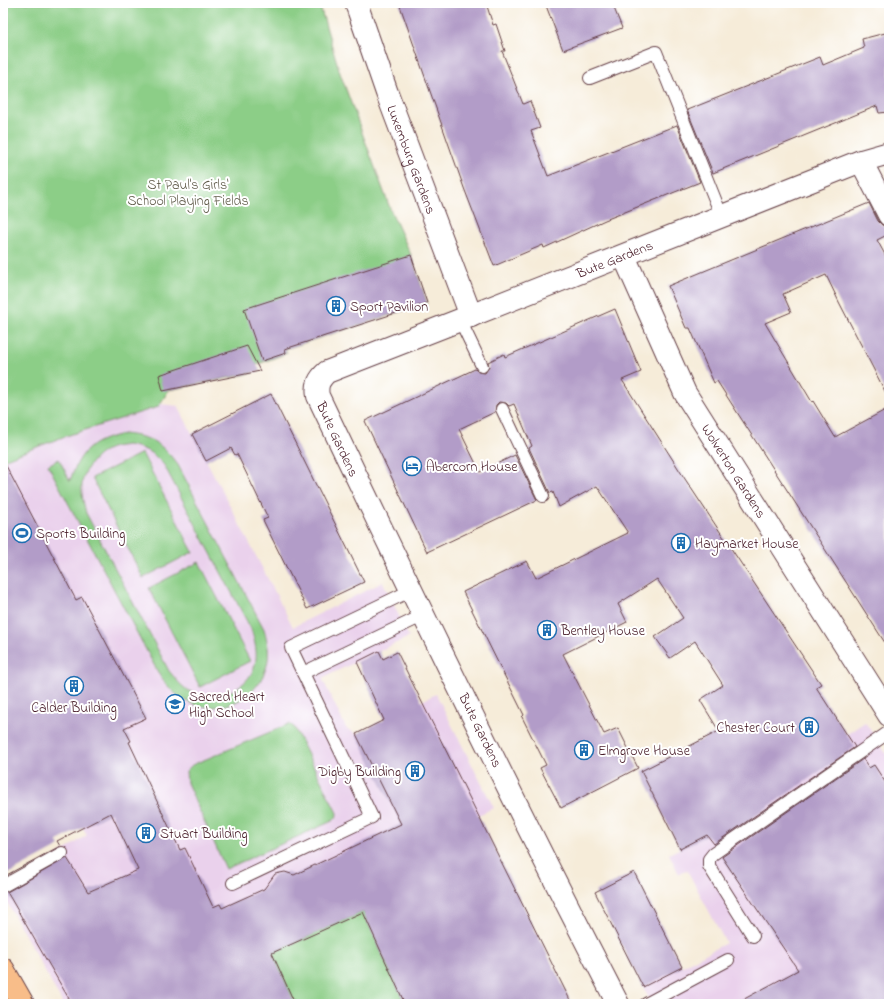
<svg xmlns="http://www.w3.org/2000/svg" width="892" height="1007" font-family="'Indie Flower',sans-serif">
<rect width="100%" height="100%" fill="#fff"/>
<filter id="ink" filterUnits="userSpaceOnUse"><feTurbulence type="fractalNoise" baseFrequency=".025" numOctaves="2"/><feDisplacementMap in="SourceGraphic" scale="8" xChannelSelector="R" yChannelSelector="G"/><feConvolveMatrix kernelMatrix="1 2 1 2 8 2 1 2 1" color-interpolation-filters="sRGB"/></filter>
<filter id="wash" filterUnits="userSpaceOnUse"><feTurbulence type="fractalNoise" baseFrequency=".012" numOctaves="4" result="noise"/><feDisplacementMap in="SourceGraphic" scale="16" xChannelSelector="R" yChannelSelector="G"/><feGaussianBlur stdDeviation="0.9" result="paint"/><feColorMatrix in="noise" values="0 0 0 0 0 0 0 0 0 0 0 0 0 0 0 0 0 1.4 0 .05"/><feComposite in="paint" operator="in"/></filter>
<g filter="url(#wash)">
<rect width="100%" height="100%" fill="#f6ecd9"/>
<!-- built -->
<g fill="#ead1ec">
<path d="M160 404 178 406 293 627 383 582 409 637 322 678 346 728 356 734 436 694 494 808 478 815 491 1004H63L3 895V893L87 835 3 682V460L63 437 158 407Z"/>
<path d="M865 722 889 758V1004H652L643 987 726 943 687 870 679 874 669 854 720 828 767 788Z"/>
</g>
<!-- green -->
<g fill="#8cce87" stroke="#6b7659" fill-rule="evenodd">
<path d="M3 3H319L340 73 391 211 411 255 427 303 285 349 287 353 253 366 252 373 169 390 158 407 63 437 3 460Z"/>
<path d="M124 434C152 437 160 442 178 465L264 629C268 643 271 657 265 671 254 702 215 716 186 701 176 696 168 686 161 678L48 465 59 459 70 481C80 450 93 440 124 434ZM127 445C145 448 151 451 164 465L251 629C254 639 257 649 256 659 253 689 216 703 191 692 182 688 175 678 169 671L86 513C84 504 81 495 82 485 83 469 97 453 111 448 116 446 122 446 127 445Z"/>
<path d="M142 453 193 552 143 578 92 478Z"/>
<path d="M199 562 250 661 200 687 149 588Z"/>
<path d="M289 724 294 727 337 813C337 818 335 820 330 822L226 869 187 783 186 771 192 765Z"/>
<path d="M363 912 405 1004H295L272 953Z"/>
</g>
<g id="blocks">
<!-- building -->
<g fill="#b29cc8">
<path d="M399 3H486L493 25 496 24 505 51H502L523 104 530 101 540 128 531 131 548 176 677 125 700 182 605 220 544 248 543 245 494 266 464 188Z"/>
<path d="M545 3H612L622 28 563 50Z"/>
<path d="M889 32V112L879 113 877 106 713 173 687 110 820 57 823 65 864 48 862 39Z"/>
<path d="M869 203 878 221 882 225 887 227 889 232V234L877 240 889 262V399L839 302 826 275 783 294 791 312 765 323 812 402 813 401 835 437 889 408V649L717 381 714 383 690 328H686L668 286Z"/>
<path d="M411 255 427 303 285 349 286 353 262 361 244 309Z"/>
<path d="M615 309 641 372 622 380 685 479 821 684 816 687 855 747 714 844 707 835 680 849 641 771 719 731 700 700 723 685 695 641 670 658 655 637 683 618 657 579 618 604 627 622 563 654 604 734 618 728 638 768 561 808 540 768 546 765 522 717 524 715 463 592 527 561 536 578 628 533 597 486 559 507 553 492 550 493 529 448 532 446 514 404 509 406 506 403 499 402 496 405 495 412 459 429 480 472 515 455 537 500 427 552 365 421 475 369 478 372 485 373 489 367 488 362 504 354 505 357Z"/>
<path d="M247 346 260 371 163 391 159 375Z"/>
<path d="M271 394 364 582 307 609 263 520 268 518 237 454 235 455 231 448 206 461 192 434Z"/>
<path d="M3 460 76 600 82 597 146 718 124 728 131 741 129 742 180 850 185 848 213 907 220 904 222 908 264 889 275 874 285 872 294 875 401 824 356 734 384 720 357 662 379 651 383 659 397 652 572 1004H405L363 912 272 953 295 1004H72L7 892 67 858 88 892 138 870 111 813 57 841 60 846 3 877Z"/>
<path d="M863 759 869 768 874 765 889 788V1004H735L798 970 722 857Z"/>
<path d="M634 872 682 967 643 987 595 892Z"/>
</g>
</g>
</g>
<g filter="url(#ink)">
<use href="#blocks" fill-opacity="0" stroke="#643e45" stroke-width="1"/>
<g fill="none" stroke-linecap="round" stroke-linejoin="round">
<defs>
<g id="lane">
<path d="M590 78 656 52 722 217"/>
<path d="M460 320 482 366"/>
<path d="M502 409 543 496"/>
<path d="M412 590 291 648 303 673 424 615"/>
<path d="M233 883 372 817 303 673"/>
<path d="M3 886 62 853"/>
<path d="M753 936 709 866V859L713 854 889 732"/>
<path d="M646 1004 728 960"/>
</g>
<g id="street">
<path id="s1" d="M356 3 387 93 471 316"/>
<path d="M861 161 889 215"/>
<path id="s2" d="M624 256 685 393 889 715"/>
<path id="s3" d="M618 1004C514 803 415 600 318 396 316 385 319 379 327 372L460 320 861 161 889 153"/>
</g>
<path id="primary" d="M3 969 23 1004"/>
</defs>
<!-- lane casing -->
<use href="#lane" stroke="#643e45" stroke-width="14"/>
<!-- street casing -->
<use href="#street" stroke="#643e45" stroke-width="24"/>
<!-- primary casing -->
<use href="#primary" stroke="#643e45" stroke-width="24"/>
<!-- lane -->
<use href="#lane" stroke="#fff" stroke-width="12"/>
<!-- street -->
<use href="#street" stroke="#fff" stroke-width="22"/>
<!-- primary -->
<use href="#primary" stroke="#f8bd89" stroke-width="22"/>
</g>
</g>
<!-- icons -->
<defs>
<symbol id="building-ring" viewBox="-11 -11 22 22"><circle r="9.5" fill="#fff" stroke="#1f6fb2" stroke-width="1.5"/><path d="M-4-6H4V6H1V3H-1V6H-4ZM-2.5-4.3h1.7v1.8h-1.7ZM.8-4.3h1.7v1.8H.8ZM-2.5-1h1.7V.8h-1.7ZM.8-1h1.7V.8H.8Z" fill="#1f6fb2"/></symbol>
<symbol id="hotel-ring" viewBox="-11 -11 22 22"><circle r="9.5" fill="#fff" stroke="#1f6fb2" stroke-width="1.5"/><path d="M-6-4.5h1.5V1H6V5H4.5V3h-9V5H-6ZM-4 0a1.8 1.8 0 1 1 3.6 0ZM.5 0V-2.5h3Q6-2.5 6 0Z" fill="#1f6fb2"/></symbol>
<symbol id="stadium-ring" viewBox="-11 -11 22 22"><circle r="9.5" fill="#fff" stroke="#1f6fb2" stroke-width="1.5"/><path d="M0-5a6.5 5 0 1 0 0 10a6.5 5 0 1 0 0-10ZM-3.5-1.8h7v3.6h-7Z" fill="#1f6fb2"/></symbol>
<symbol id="school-ring" viewBox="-11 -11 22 22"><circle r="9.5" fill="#fff" stroke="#1f6fb2" stroke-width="1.5"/><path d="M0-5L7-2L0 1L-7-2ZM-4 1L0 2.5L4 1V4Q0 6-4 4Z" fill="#1f6fb2"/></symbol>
</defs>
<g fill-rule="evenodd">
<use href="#building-ring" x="325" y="295" width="22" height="22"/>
<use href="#hotel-ring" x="401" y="455" width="22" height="22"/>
<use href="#stadium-ring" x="11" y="522" width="22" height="22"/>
<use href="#building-ring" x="670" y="532" width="22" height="22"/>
<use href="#building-ring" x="536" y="619" width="22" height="22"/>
<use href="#building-ring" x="63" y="675" width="22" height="22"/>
<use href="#school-ring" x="164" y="693" width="22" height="22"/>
<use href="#building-ring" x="798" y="716" width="22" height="22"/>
<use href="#building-ring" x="573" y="739" width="22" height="22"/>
<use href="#building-ring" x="404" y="760" width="22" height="22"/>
<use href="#building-ring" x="135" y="822" width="22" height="22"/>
</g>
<g text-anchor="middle" stroke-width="4" stroke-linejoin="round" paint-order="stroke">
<!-- street labels -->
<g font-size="14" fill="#4a1f2b" stroke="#fff">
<text dy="5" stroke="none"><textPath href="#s1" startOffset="166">Luxemburg Gardens</textPath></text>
<text dy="5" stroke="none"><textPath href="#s3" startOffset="1014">Bute Gardens</textPath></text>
<text transform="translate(338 439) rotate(65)" y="5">Bute Gardens</text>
<text dy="5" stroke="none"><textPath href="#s2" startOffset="242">Wolverton Gardens</textPath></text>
<text transform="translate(481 730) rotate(64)" y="5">Bute Gardens</text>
</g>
<!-- park labels -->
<g font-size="14" fill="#615c4b" stroke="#fff">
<text x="188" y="189">St Paul's Girls'<tspan x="188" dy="16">School Playing Fields</tspan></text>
</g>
<!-- poi labels -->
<g font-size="14" fill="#4a1f2b" stroke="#fff" text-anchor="start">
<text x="350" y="311">Sport Pavilion</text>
<text x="426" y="471">Abercorn House</text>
<text x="36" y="538">Sports Building</text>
<text x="695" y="548">Haymarket House</text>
<text x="561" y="635">Bentley House</text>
<text x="189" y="701">Sacred Heart<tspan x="189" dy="16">High School</tspan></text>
<text x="74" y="712" text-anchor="middle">Calder Building</text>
<text x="795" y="732" text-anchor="end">Chester Court</text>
<text x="598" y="755">Elmgrove House</text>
<text x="401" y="776" text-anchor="end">Digby Building</text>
<text x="160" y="838">Stuart Building</text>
</g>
</g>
<!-- margin -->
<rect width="892" height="1007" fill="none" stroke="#fff" stroke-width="16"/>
</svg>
